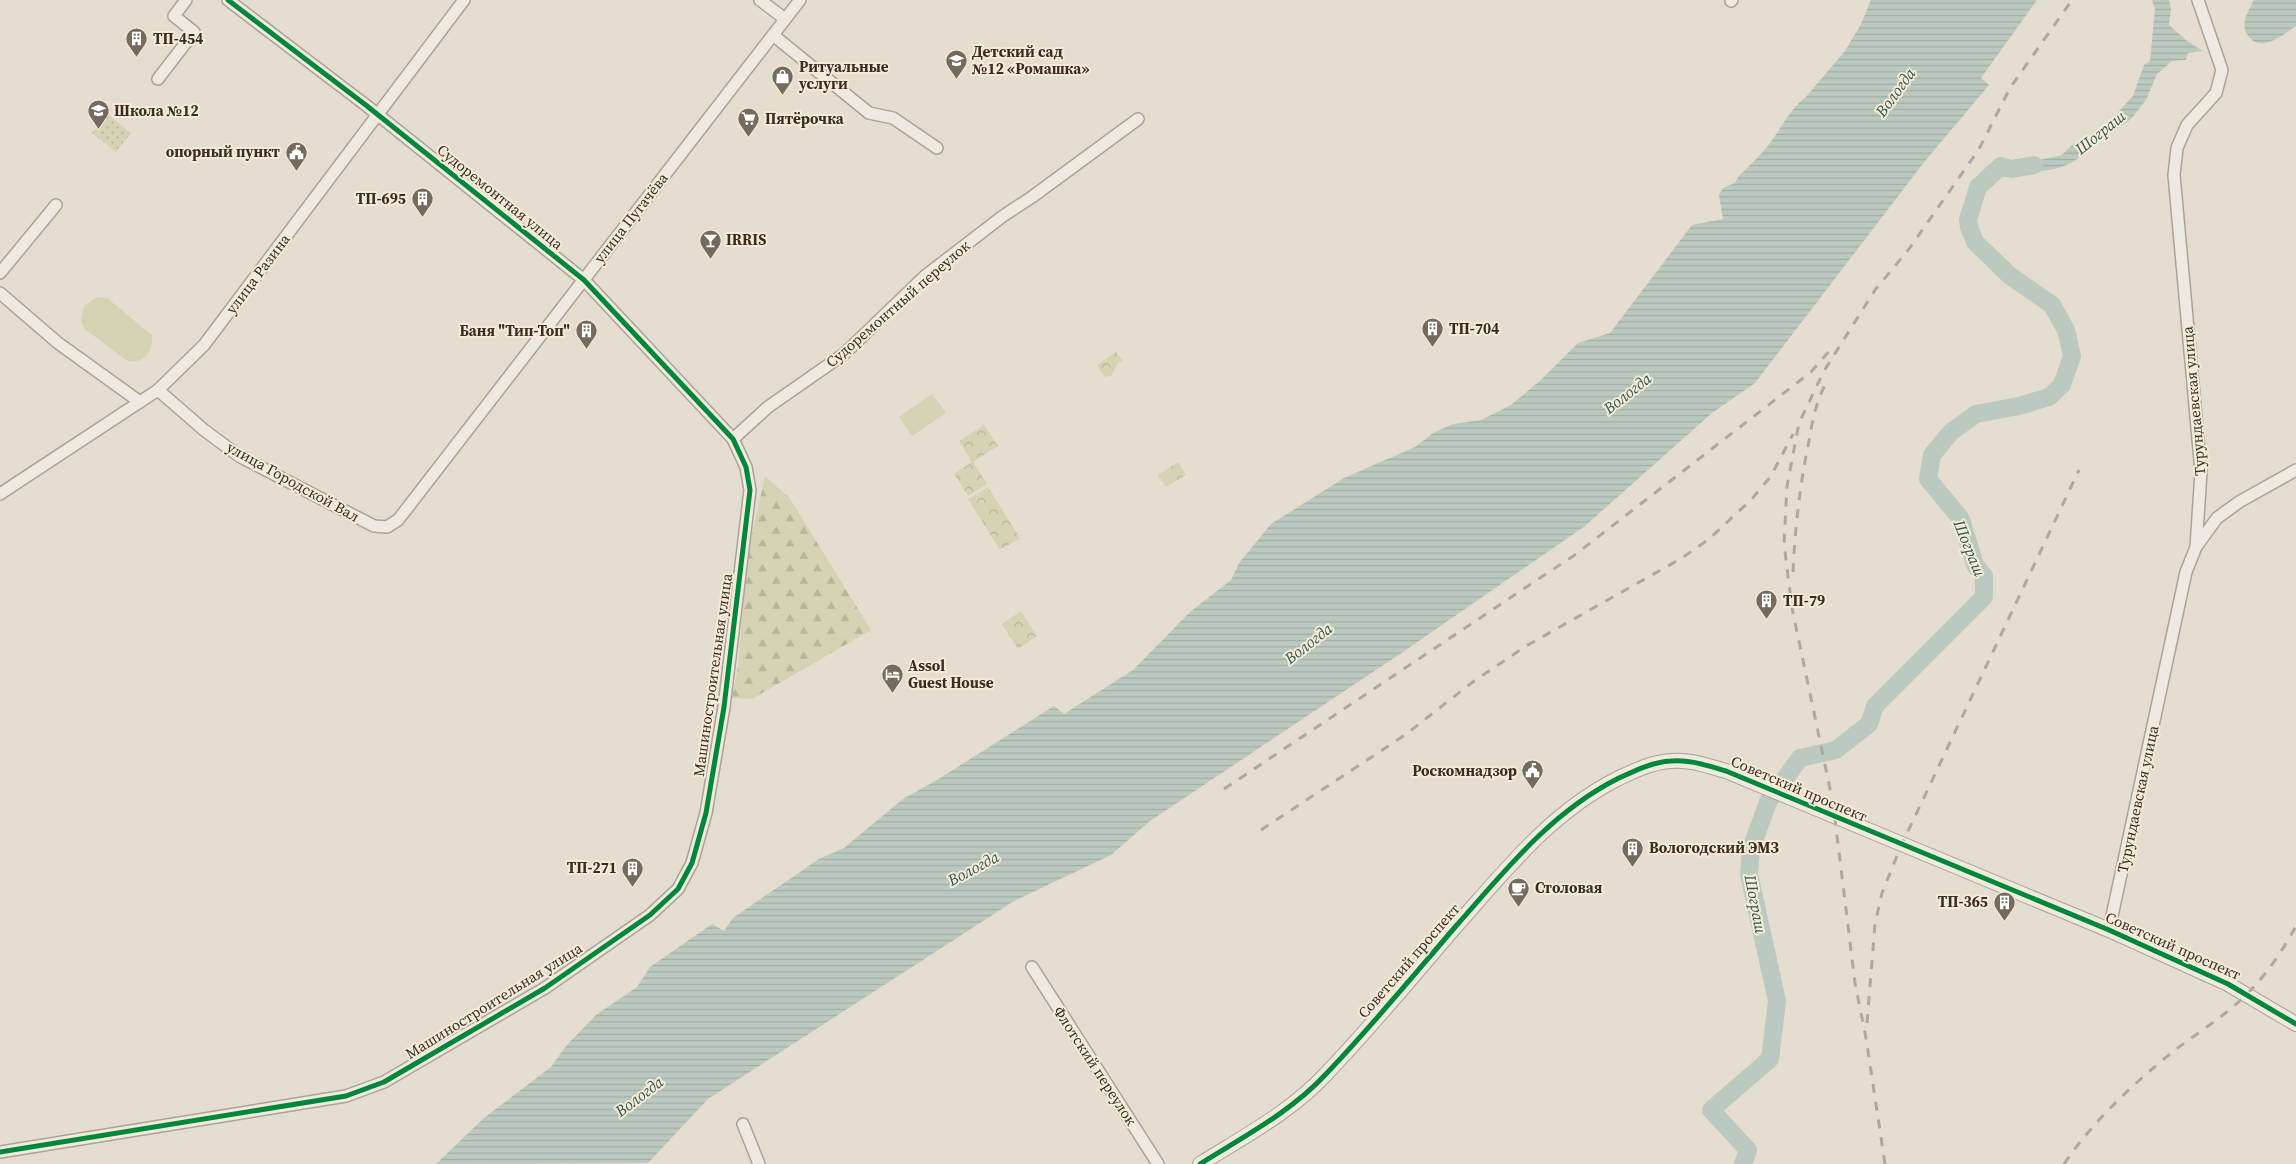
<svg xmlns="http://www.w3.org/2000/svg" width="2296" height="1164" font-family="'Source Serif 4',serif">
<defs>
<pattern id="grass-dots" width="8" height="8" patternUnits="userSpaceOnUse" patternTransform="scale(1.25)"><rect width="8" height="8" fill="#d4d3b3"/><path d="M2 2h.1M6 6h.1" fill="none" stroke="#b7b59a" stroke-width="1.8" stroke-linecap="round"/></pattern>
<pattern id="forest-firs" width="22" height="20" patternUnits="userSpaceOnUse" patternTransform="scale(1.25)"><rect width="22" height="20" fill="#d4d3b3"/><path d="M5 1l3.5 6h-7zM16 11l3.5 6h-7z" fill="#b7b59a"/></pattern>
<pattern id="park-crowns" width="20" height="18" patternUnits="userSpaceOnUse" patternTransform="scale(1.25)"><rect width="20" height="18" fill="#d4d3b3"/><path d="M2 6a3 3 0 1 1 6 0M12 15a3 3 0 1 1 6 0" fill="none" stroke="#b7b59a"/></pattern>
<pattern id="water-rules" width="6" height="5" patternUnits="userSpaceOnUse" patternTransform="scale(1.25)"><rect width="6" height="5" fill="#bbc9c0"/><path d="M0 2.5h6" fill="none" stroke="#a2ada5"/></pattern>
</defs>
<rect width="100%" height="100%" fill="#e5ddd0"/>
<!-- grass -->
<path fill="url(#grass-dots)" d="M107 114 131 133 116 152 92 133Z"/>
<!-- forest -->
<path fill="url(#forest-firs)" d="M765 477 789 497 871 630 752 699 732 698 738 667 747 555Z"/>
<!-- park -->
<g fill="url(#park-crowns)">
<path d="M1116 352 1123 361 1117 364 1111 376 1105 377 1097 365Z"/>
<path d="M984 425 998 446 973 462 987 484 968 496 954 474 972 462 959 441Z"/>
<path d="M1178 462 1186 475 1166 487 1158 475Z"/>
<path d="M988 487 1020 538 1000 550 968 499Z"/>
<path d="M1021 611 1037 636 1018 649 1002 624Z"/>
</g>
<!-- pitch -->
<g fill="#d4d3b3">
<path d="M102 297 108 299 152 335C154 350 143 366 126 360L85 329 82 324 81 318 84 306 96 298Z"/>
<path d="M932 394 946 413 912 436 899 417Z"/>
</g>
<!-- water -->
<g fill="url(#water-rules)">
<path d="M1871 0H2037L1981 78 1989 85 1925 161 1755 383 1712 413 1585 526 1403 652 1150 821 1111 855 1014 901 708 1099 648 1163 436 1164 484 1118 551 1067 566 1046 596 1015 637 987 650 967 712 924 724 931 733 918 819 859 844 848 903 799 937 780 1054 706 1064 714 1133 670 1190 612 1231 580 1239 563 1271 524 1344 478 1415 447 1433 433 1453 424 1481 420 1511 405 1542 379 1578 343 1610 333 1692 225 1723 219 1719 195 1723 188 1735 183 1738 177C1749 166 1761 155 1770 143 1780 130 1793 105 1805 98L1845 51 1861 24Z"/>
<path d="M2152 0H2169L2171 9 2169 25 2187 41 2203 51 2188 53 2186 60 2172 61 2157 74 2146 100 2131 119 2084 152C2069 172 2033 174 2011 169L2022 164 2062 155 2073 144 2088 139 2109 122 2133 96 2144 65 2150 61 2155 9Z"/>
<path d="M2254 0H2296V26C2287 32 2276 41 2265 43 2260 44 2254 43 2251 39 2238 27 2247 13 2254 0Z"/>
</g>
<g fill="none" stroke-linecap="round" stroke-linejoin="round">
<!-- river -->
<path stroke="#bbc9c0" stroke-width="18" d="M1743 1164 1748 1150 1711 1110 1770 1059 1777 1001 1749 874 1751 849 1768 802 1800 758 1836 750 1869 724 1875 706 1984 597V576L1975 565 1961 519 1928 479 1932 455 1951 432 1976 414 2019 406 2049 397 2062 385 2072 356 2066 330 2052 305 2009 275 1975 242 1969 227 1968 220 1978 187 2001 166 2011 169 2034 165"/>
<defs>
<g id="minor">
<path d="M760 0 785 19"/>
<path d="M1731 1 1732 0"/>
<path d="M773 35 869 113 893 118 937 148"/>
<path d="M158 79 194 32 174 16 186 0"/>
<path d="M0 273 56 205"/>
<path d="M0 293 58 343 140 402"/>
<path d="M158 390 204 430 239 456 374 526 387 527 398 520 800 0"/>
<path d="M733 439 768 407 844 354 925 276 1003 216 1032 197 1138 119"/>
<path d="M0 494 158 390 204 345 464 0"/>
<path d="M2196 547 2217 518 2239 502 2296 470"/>
<path d="M2109 930 2186 572 2196 547 2201 472 2174 175 2177 148 2187 125 2216 93 2222 70 2198 0"/>
<path d="M1032 967 1158 1164"/>
<path d="M743 1124 759 1164"/>
<path d="M0 1152 346 1096 384 1082 545 988 650 915 678 889 692 863 706 813 724 707 750 490 746 467 733 439 584 280 367 106 228 0"/>
</g>
<path id="tertiary" d="M1200 1164C1243 1137 1291 1112 1326 1074 1371 1027 1413 976 1456 926 1505 871 1550 813 1617 779 1634 771 1652 762 1671 761 1690 759 1708 766 1726 771L2109 930 2228 984 2296 1024"/>
</defs>
<!-- minor casing -->
<use href="#minor" stroke="#aaa399" stroke-width="14"/>
<!-- tertiary casing -->
<use href="#tertiary" stroke="#aaa399" stroke-width="16"/>
<!-- minor -->
<use href="#minor" stroke="#eee9e1" stroke-width="11"/>
<!-- tertiary -->
<use href="#tertiary" stroke="#eee9e1" stroke-width="14"/>
<!-- rail -->
<g stroke="#ada8a2" stroke-width="3" stroke-dasharray="9 9" stroke-linecap="butt">
<path d="M1793 572C1795 527 1800 484 1809 441 1812 423 1816 402 1825 385"/>
<path d="M1224 789 1576 554 1811 372 1832 348"/>
<path d="M1261 830 1405 735 1474 681 1526 646 1682 558 1709 539 1751 500 1771 476 1793 434"/>
<path d="M1867 1023 1875 924 1882 893 1901 846 2079 470"/>
<path d="M1885 1164 1866 1038 1855 983 1833 803 1792 608 1784 544 1787 486 1799 423 1824 371 1875 290 1909 249 1979 149 2010 88 2072 0"/>
<path d="M2064 1164C2094 1120 2134 1083 2175 1050 2199 1032 2226 1015 2247 994 2267 974 2283 950 2296 926"/>
</g>
<defs>
<g id="cycleway">
<path d="M0 1152 346 1096 384 1082 545 988 650 915 678 889 692 863 706 813 724 707 750 490 746 467 733 439 584 280 367 106 228 0"/>
<path d="M1200 1164C1243 1137 1291 1112 1326 1074 1371 1027 1413 976 1456 926 1505 871 1550 813 1617 779 1634 771 1652 762 1671 761 1690 759 1708 766 1726 771L2109 930 2228 984 2296 1024"/>
</g>
</defs>
<!-- cycleway casing -->
<use href="#cycleway" stroke="#f5ebd7" stroke-width="8"/>
<!-- cycleway -->
<use href="#cycleway" stroke="#00873e" stroke-width="5"/>
</g>
<!-- icons -->
<defs>
<symbol id="building-pin" viewBox="-11 -11 22 30"><path d="M0 17L-7.5 6A9.5 9.5 0 1 1 7.5 6Z" fill="#756a5e" stroke="#f5ebd7"/><path d="M-4-6H4V6H1V3H-1V6H-4ZM-2.5-4.3h1.7v1.8h-1.7ZM.8-4.3h1.7v1.8H.8ZM-2.5-1h1.7V.8h-1.7ZM.8-1h1.7V.8H.8Z" fill="#fff"/></symbol>
<symbol id="school-pin" viewBox="-11 -11 22 30"><path d="M0 17L-7.5 6A9.5 9.5 0 1 1 7.5 6Z" fill="#756a5e" stroke="#f5ebd7"/><path d="M0-5L7-2L0 1L-7-2ZM-4 1L0 2.5L4 1V4Q0 6-4 4Z" fill="#fff"/></symbol>
<symbol id="shop-pin" viewBox="-11 -11 22 30"><path d="M0 17L-7.5 6A9.5 9.5 0 1 1 7.5 6Z" fill="#756a5e" stroke="#f5ebd7"/><path d="M-5-2.5h2.3a2.7 3.5 0 0 1 5.4 0H5L5.5 6h-11ZM-1.5-2.5h3a1.5 2.3 0 0 0-3 0Z" fill="#fff"/></symbol>
<symbol id="supermarket-pin" viewBox="-11 -11 22 30"><path d="M0 17L-7.5 6A9.5 9.5 0 1 1 7.5 6Z" fill="#756a5e" stroke="#f5ebd7"/><path d="M-6-5.5h2.5l.6 2H6L4.5 2H-2.5L-4.4-4H-6ZM-1.5 3.2a1.3 1.3 0 1 0 .1 0ZM3 3.2a1.3 1.3 0 1 0 .1 0Z" fill="#fff"/></symbol>
<symbol id="civic-pin" viewBox="-11 -11 22 30"><path d="M0 17L-7.5 6A9.5 9.5 0 1 1 7.5 6Z" fill="#756a5e" stroke="#f5ebd7"/><path d="M-.6-6.5H3V-4.5H.6V-3L4-1V1h2V6H-6V1h2V-1L-.6-3ZM-1.2 2.5V6h2.4V2.5Z" fill="#fff"/></symbol>
<symbol id="bar-pin" viewBox="-11 -11 22 30"><path d="M0 17L-7.5 6A9.5 9.5 0 1 1 7.5 6Z" fill="#756a5e" stroke="#f5ebd7"/><path d="M-6-5H6L.8 .8V4.5H3.5V6h-7V4.5H-.8V.8Z" fill="#fff"/></symbol>
<symbol id="hotel-pin" viewBox="-11 -11 22 30"><path d="M0 17L-7.5 6A9.5 9.5 0 1 1 7.5 6Z" fill="#756a5e" stroke="#f5ebd7"/><path d="M-6-4.5h1.5V1H6V5H4.5V3h-9V5H-6ZM-4 0a1.8 1.8 0 1 1 3.6 0ZM.5 0V-2.5h3Q6-2.5 6 0Z" fill="#fff"/></symbol>
<symbol id="cafe-pin" viewBox="-11 -11 22 30"><path d="M0 17L-7.5 6A9.5 9.5 0 1 1 7.5 6Z" fill="#756a5e" stroke="#f5ebd7"/><path d="M-5.5-4.5H6V0H3Q3 3.5 0 3.5H-2.5Q-5.5 3.5-5.5 0ZM3-3.2v2h1.7v-2ZM-6 4.5H4V6H-6Z" fill="#fff"/></symbol>
</defs>
<g fill-rule="evenodd">
<use href="#building-pin" x="124" y="26" width="25" height="34"/>
<use href="#school-pin" x="944" y="48" width="25" height="34"/>
<use href="#shop-pin" x="770" y="64" width="25" height="34"/>
<use href="#school-pin" x="86" y="98" width="25" height="34"/>
<use href="#supermarket-pin" x="736" y="106" width="25" height="34"/>
<use href="#civic-pin" x="284" y="140" width="25" height="34"/>
<use href="#building-pin" x="410" y="186" width="25" height="34"/>
<use href="#bar-pin" x="698" y="228" width="25" height="34"/>
<use href="#building-pin" x="1420" y="316" width="25" height="34"/>
<use href="#building-pin" x="574" y="318" width="25" height="34"/>
<use href="#building-pin" x="1754" y="588" width="25" height="34"/>
<use href="#hotel-pin" x="880" y="662" width="25" height="34"/>
<use href="#civic-pin" x="1520" y="758" width="25" height="34"/>
<use href="#building-pin" x="1620" y="836" width="25" height="34"/>
<use href="#building-pin" x="620" y="856" width="25" height="34"/>
<use href="#cafe-pin" x="1506" y="876" width="25" height="34"/>
<use href="#building-pin" x="1992" y="890" width="25" height="34"/>
</g>
<g text-anchor="middle" stroke-width="4" stroke-linejoin="round" paint-order="stroke">
<!-- poi labels -->
<g font-size="15" font-weight="bold" fill="#392c21" stroke="#f5ebd7" text-anchor="start">
<text x="153" y="44">ТП-454</text>
<text x="972" y="57">Детский сад<tspan x="972" dy="17">№12 «Ромашка»</tspan></text>
<text x="799" y="72">Ритуальные<tspan x="799" dy="17">услуги</tspan></text>
<text x="114" y="116">Школа №12</text>
<text x="765" y="124">Пятёрочка</text>
<text x="280" y="157" text-anchor="end">опорный пункт</text>
<text x="406" y="204" text-anchor="end">ТП-695</text>
<text x="726" y="245">IRRIS</text>
<text x="1449" y="334">ТП-704</text>
<text x="570" y="336" text-anchor="end">Баня "Тип-Топ"</text>
<text x="1783" y="606">ТП-79</text>
<text x="908" y="671">Assol<tspan x="908" dy="17">Guest House</tspan></text>
<text x="1517" y="776" text-anchor="end">Роскомнадзор</text>
<text x="1649" y="853">Вологодский ЭМЗ</text>
<text x="617" y="873" text-anchor="end">ТП-271</text>
<text x="1535" y="893">Столовая</text>
<text x="1988" y="907" text-anchor="end">ТП-365</text>
</g>
<!-- street labels -->
<g font-size="15" fill="#392c21" stroke="#f5ebd7">
<text transform="translate(500 197) rotate(39)" y="5">Судоремонтная улица</text>
<text transform="translate(631 218) rotate(-52)" y="5">улица Пугачёва</text>
<text transform="translate(258 274) rotate(-53)" y="5">улица Разина</text>
<text transform="translate(898 304) rotate(-41)" y="5">Судоремонтный переулок</text>
<text transform="translate(2194 401) rotate(-95)" y="5">Турундаевская улица</text>
<text transform="translate(293 482) rotate(29)" y="5">улица Городской Вал</text>
<text transform="translate(713 675) rotate(-82)" y="5">Машиностроительная улица</text>
<text transform="translate(1799 789) rotate(23)" y="5">Советский проспект</text>
<text transform="translate(2138 799) rotate(-78)" y="5">Турундаевская улица</text>
<text transform="translate(2173 946) rotate(24)" y="5">Советский проспект</text>
<text transform="translate(1409 961) rotate(-49)" y="5">Советский проспект</text>
<text transform="translate(494 1001) rotate(-32)" y="5">Машиностроительная улица</text>
<text transform="translate(1095 1066) rotate(57)" y="5">Флотский переулок</text>
</g>
<!-- water labels -->
<g font-size="16" font-style="italic" fill="#315854" stroke="#f5ebd7">
<text transform="translate(1895 92) rotate(-54)" y="6">Вологда</text>
<text transform="translate(2100 132) rotate(-39)" y="6">Шограш</text>
<text transform="translate(1627 393) rotate(-38)" y="6">Вологда</text>
<text transform="translate(1970 548) rotate(68)" y="6">Шограш</text>
<text transform="translate(1308 643) rotate(-38)" y="6">Вологда</text>
<text transform="translate(973 868) rotate(-28)" y="6">Вологда</text>
<text transform="translate(1756 904) rotate(79)" y="6">Шограш</text>
<text transform="translate(639 1096) rotate(-37)" y="6">Вологда</text>
</g>
</g>
</svg>
